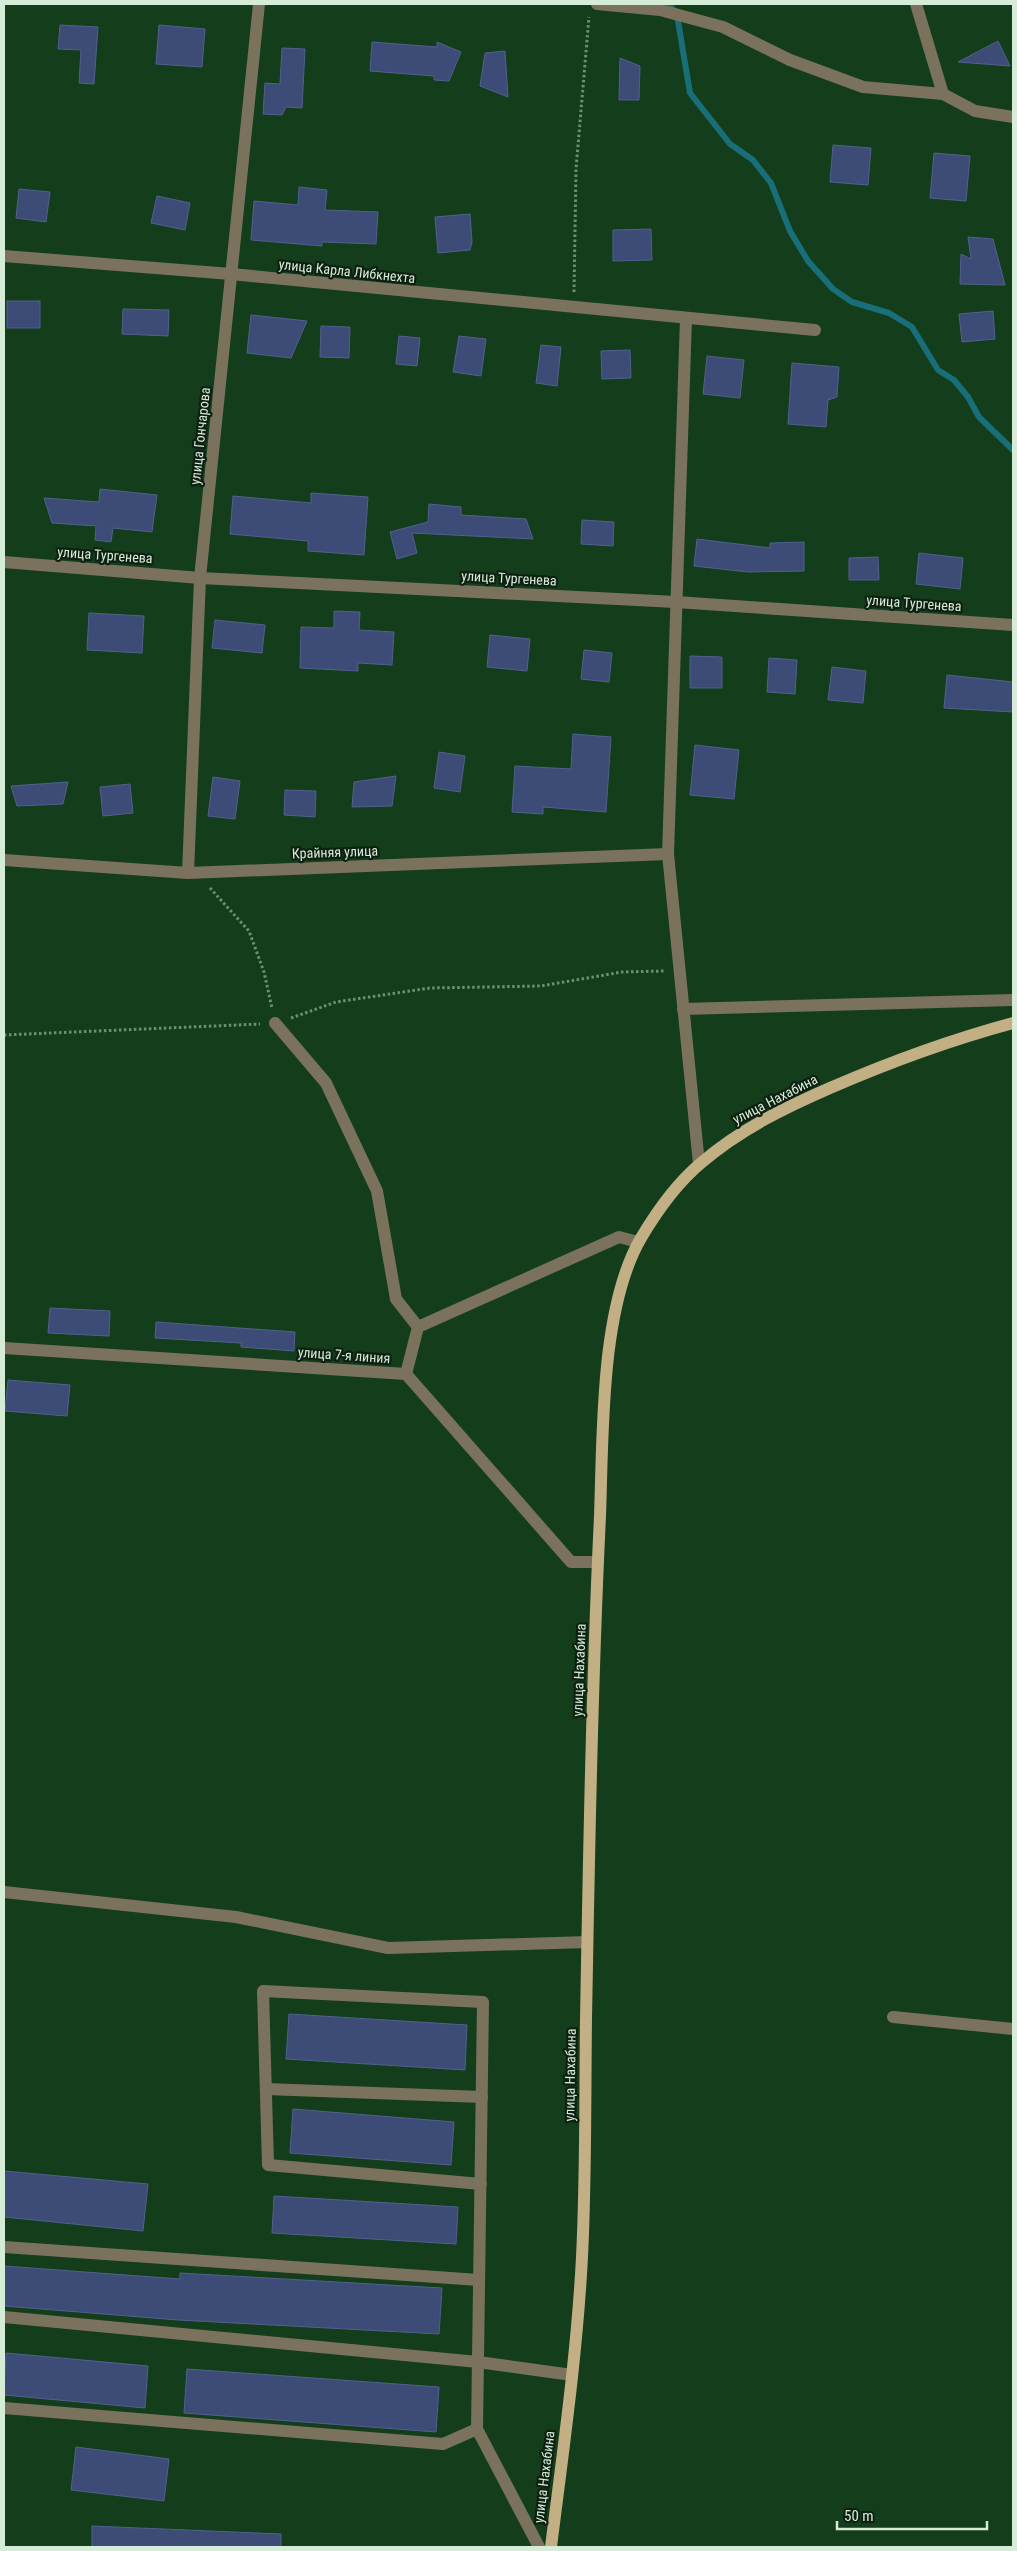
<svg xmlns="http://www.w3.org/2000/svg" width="1017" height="2551" font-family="'Roboto Condensed',sans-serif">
<rect width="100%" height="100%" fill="#143d1c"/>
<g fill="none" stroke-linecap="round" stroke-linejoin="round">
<!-- stream -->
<path stroke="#186e79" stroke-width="6" d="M669 4 677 15 690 93 730 144 753 160 771 183 790 231 808 261 833 289 852 302 889 313 912 327 938 370 954 380 968 397 979 417 1013 450"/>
</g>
<!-- building -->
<g fill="#3c4c76" stroke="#50618d">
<path d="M60 25 98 27 94 84 79 83 81 50 58 49Z"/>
<path d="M159 25 205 29 202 67 156 64Z"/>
<path d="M998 41 1010 66 958 62Z"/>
<path d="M372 42 437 47V42L461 52 449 81 434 80V76L370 71Z"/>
<path d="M282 48 305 49 302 108 286 107 282 115 263 114 265 83 280 84Z"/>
<path d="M505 51 508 97 480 86 485 53Z"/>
<path d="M620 58 640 66 639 100H619Z"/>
<path d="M833 145 871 148 868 185 830 182Z"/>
<path d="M934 153 970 156 966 201 930 198Z"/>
<path d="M299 187 327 190 325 210 378 212 376 244 322 242V246L251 240 254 201 298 205Z"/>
<path d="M19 189 50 192 46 222 16 218Z"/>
<path d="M157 196 190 203 185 230 151 223Z"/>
<path d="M470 214 472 242 470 250 438 253 435 217Z"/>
<path d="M651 229 652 260 613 261V230Z"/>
<path d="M968 237 993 239 1005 285 960 284 961 254 971 259Z"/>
<rect x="7" y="301" width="33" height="27"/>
<path d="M123 309 169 310 168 336 122 334Z"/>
<path d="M993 311 995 339 962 342 959 314Z"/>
<path d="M251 315 307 321 291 358 247 353Z"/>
<path d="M321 326 350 327 349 358 320 357Z"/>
<path d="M399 336 420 338 417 366 396 364Z"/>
<path d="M459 336 486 339 481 376 453 372Z"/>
<path d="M541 345 561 347 557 386 536 383Z"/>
<path d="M630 350 631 378 602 379 601 351Z"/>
<path d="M707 356 744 360 740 398 703 394Z"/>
<path d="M792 363 839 367 837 397 828 400 826 427 788 424Z"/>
<path d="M100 489 157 495 152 532 113 528 111 542 95 540 96 526 52 523 44 498 99 502Z"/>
<path d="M311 493 368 497 364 555 308 551V541L230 534 233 496 311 503Z"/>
<path d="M429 504 461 507V515L526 519 533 539 412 533 417 553 397 559 390 532 428 522Z"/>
<path d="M582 520 614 522 613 546 581 544Z"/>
<path d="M697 539 770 548V543L804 542V571L748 572 694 566Z"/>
<path d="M919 553 963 558 960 589 916 584Z"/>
<path d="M878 557 879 580H849V558Z"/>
<path d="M334 611 360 612 359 630 394 632 392 665 358 663V671L300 668 301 627 334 628Z"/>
<path d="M89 613 144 616 142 653 87 650Z"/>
<path d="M215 620 265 625 262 653 212 648Z"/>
<path d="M490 635 530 639 527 671 487 667Z"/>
<path d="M584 650 612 653 609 682 581 679Z"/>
<path d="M690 656 722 657V688H690Z"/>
<path d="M769 658 797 660 795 694 767 692Z"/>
<path d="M832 667 866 671 863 703 828 700Z"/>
<path d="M947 675 1013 682V712L944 708Z"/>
<path d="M573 734 611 737 606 812 543 807V814L512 812 515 766 571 769Z"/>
<path d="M695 745 739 750 734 799 690 795Z"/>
<path d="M439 752 465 756 460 792 434 788Z"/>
<path d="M396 776 392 806 352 807 354 782Z"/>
<path d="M213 777 240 781 235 819 208 816Z"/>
<path d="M68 782 63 804 17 806 11 786Z"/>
<path d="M130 784 133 813 103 816 100 787Z"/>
<path d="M285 790 316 791 315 817 284 815Z"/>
<path d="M50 1308 110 1311 109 1336 48 1333Z"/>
<path d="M156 1322 295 1332 294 1351 241 1347V1343L155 1338Z"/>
<path d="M8 1380 70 1385 67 1416 5 1411Z"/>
<path d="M289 2014 467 2025 465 2070 286 2059Z"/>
<path d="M293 2109 454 2122 451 2165 290 2153Z"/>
<path d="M4 2171 148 2184 143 2231 4 2217Z"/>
<path d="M274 2196 458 2207 456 2244 272 2233Z"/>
<path d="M4 2266 180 2279V2273L442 2288 439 2334 178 2320 4 2306Z"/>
<path d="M6 2353 148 2366 145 2408 4 2395Z"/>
<path d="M187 2369 439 2387 436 2432 184 2413Z"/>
<path d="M76 2447 169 2459 164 2501 71 2490Z"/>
<path d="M92 2526 281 2534V2547H92Z"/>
</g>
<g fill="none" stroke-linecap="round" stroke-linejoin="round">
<!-- path -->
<g stroke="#6e8f73" stroke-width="3" stroke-dasharray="2.5 2.5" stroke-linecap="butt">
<path d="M574 292 576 169 589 17"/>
<path d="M210 888 249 931 264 972 272 1008"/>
<path d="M291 1018 336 1002 430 988 541 986 622 972 664 971"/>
<path d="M4 1035 260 1024"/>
</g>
<!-- minor -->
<g stroke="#7b725d" stroke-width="12">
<path d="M597 4 660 10 723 27 790 60 863 87 943 94 975 111 1013 117"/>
<path d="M916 4 943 94"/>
<path d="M4 256 231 274 815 330"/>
<path d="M686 319 668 854 699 1164"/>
<path d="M4 562 200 578 676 602 1013 625"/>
<path d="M4 860 188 873 668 854"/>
<path d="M188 873 200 578 259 4"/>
<path d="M683 1009 1013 1000"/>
<path d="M275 1023 326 1083 377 1191 396 1299 418 1327"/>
<path d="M4 1348 406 1374 571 1562H597"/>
<path d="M406 1374 418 1327 619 1237 638 1242"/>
<path d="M4 1892 236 1917 388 1948 587 1942"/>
<path d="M893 2017 1013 2029"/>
<path d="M266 2089 482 2097"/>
<path d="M481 2184 268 2165 263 1991 483 2002 477 2429 539 2547"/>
<path d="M4 2247 479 2280"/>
<path d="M4 2317 478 2362 572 2375"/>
<path d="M4 2408 443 2444 477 2429"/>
</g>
<!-- major -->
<path stroke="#c2af84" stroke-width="12" d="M551 2547C563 2451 577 2354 582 2257 586 2178 585 2098 586 2019 589 1851 592 1683 600 1516 603 1436 600 1308 641 1238 657 1211 677 1183 701 1163 739 1130 784 1108 830 1088 890 1062 950 1040 1013 1023"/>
</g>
<g text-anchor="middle" stroke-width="4.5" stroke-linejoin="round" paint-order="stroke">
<!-- street labels -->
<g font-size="14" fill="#d5ecd7" stroke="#0e2011">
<text transform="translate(347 271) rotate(6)" y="5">улица Карла Либкнехта</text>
<text transform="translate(200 436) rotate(-84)" y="5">улица Гончарова</text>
<text transform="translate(105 555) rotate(4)" y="5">улица Тургенева</text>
<text transform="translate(509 578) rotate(3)" y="5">улица Тургенева</text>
<text transform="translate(914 603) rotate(4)" y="5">улица Тургенева</text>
<text transform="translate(335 852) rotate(-2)" y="5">Крайняя улица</text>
<text transform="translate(775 1099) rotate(-27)" y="5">улица Нахабина</text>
<text transform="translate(344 1355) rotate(4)" y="5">улица 7-я линия</text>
<text transform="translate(579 1670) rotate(-88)" y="5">улица Нахабина</text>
<text transform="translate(570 2075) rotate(-89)" y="5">улица Нахабина</text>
<text transform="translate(544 2477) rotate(-83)" y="5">улица Нахабина</text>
</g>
</g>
<!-- border -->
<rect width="1017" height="2551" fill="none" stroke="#d5ecd7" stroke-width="10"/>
<!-- scale -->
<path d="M837 2521v8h150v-8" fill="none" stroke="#d5ecd7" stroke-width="2.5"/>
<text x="844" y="2521" font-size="15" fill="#d5ecd7" stroke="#0e2011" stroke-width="4" paint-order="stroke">50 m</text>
</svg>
